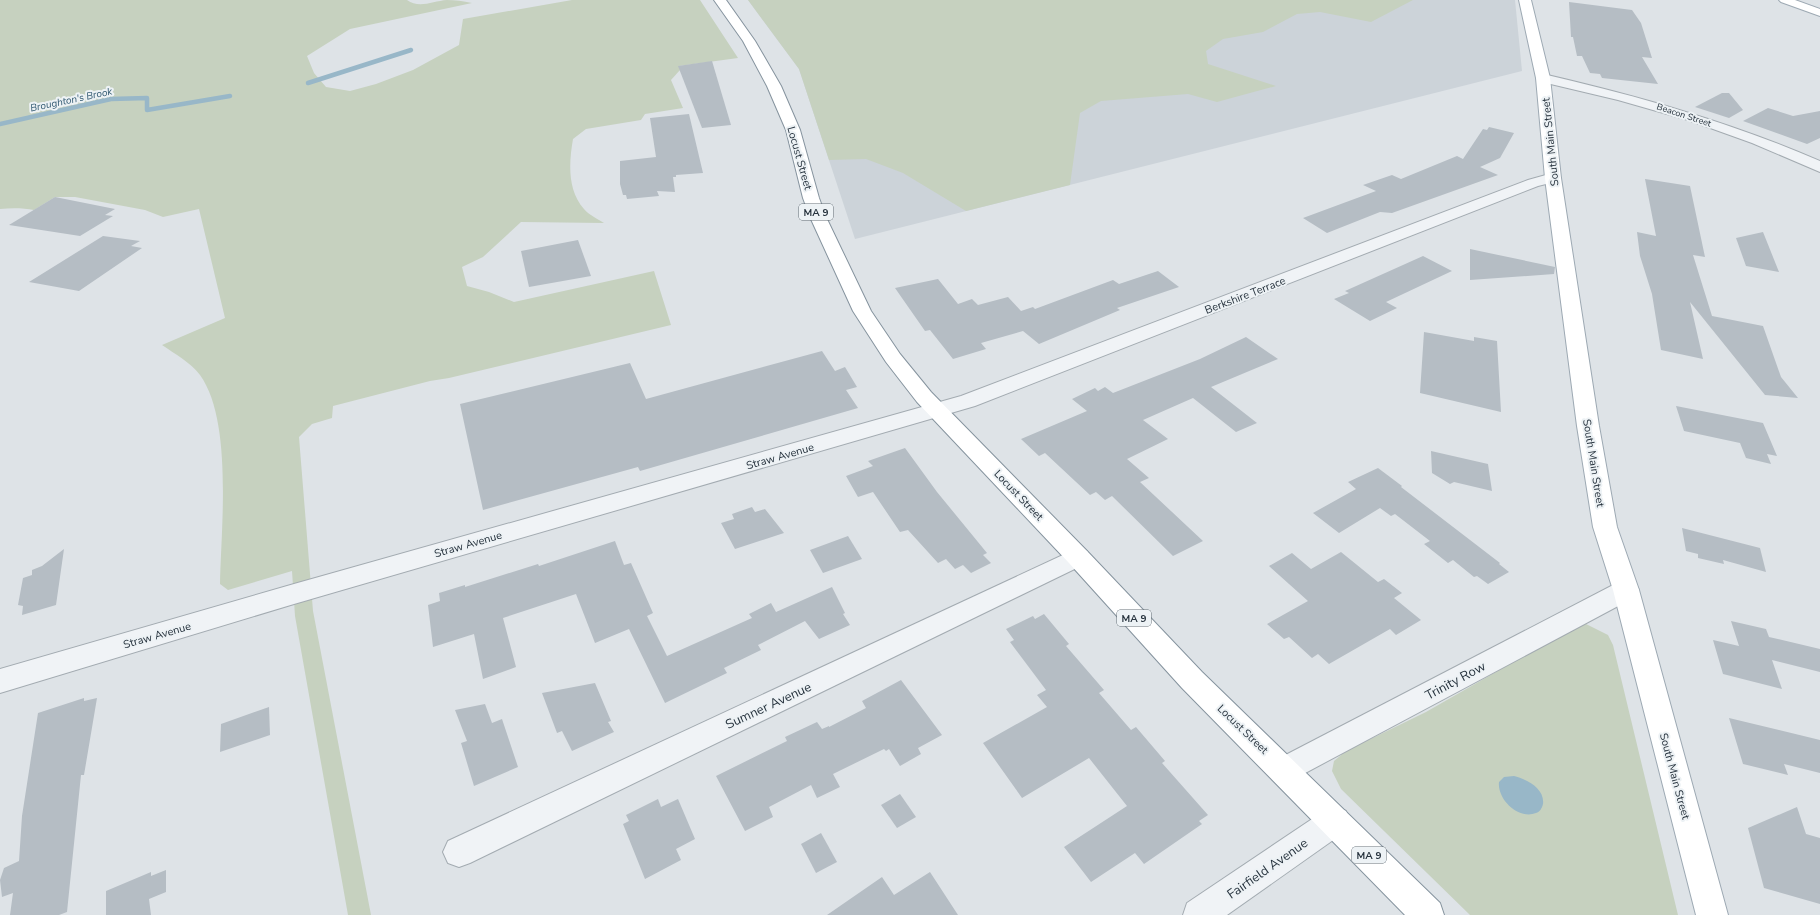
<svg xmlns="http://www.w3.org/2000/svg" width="1820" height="915" font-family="'Nunito Sans',sans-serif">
<rect width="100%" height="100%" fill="#dee3e7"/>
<!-- built -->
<path fill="#ccd3d9" d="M748 0H1515L1522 71 855 239 799 69Z"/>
<!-- green -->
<g fill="#c6d1bf">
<path d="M0 0H407C419 9 433 1 447 0 455 0 463 1 472 3L350 29 307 56 314 73 326 87 350 91 376 84 413 70 459 45 463 19 572 0H700L738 58 679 66 680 70 671 80 683 108 645 114 641 120 586 129 573 139C569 162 567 190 584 209 589 215 598 219 604 223L521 222 483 257 462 267 467 286 489 292 514 302 654 271 671 325 449 378 430 381 333 406 332 418 312 424 299 437 313 611 371 915H348L295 616 292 571 228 590 220 584C221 528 233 421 200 375 190 362 175 354 162 345L225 318 199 209 163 217 145 210 75 197H55L34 210C24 208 11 208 0 209Z"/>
<path d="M748 0H1413L1371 22 1320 12 1297 14 1263 32 1223 39 1206 51 1208 64 1276 86 1217 102 1188 94 1101 101 1080 113 1070 185 966 211 903 173 866 159 829 160 799 69Z"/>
<path d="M1586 624 1608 635 1613 645 1678 915H1470L1341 789 1332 771 1334 761 1346 751 1426 712 1576 626Z"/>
</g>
<!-- water -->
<path fill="#98b7c8" d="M1514 776C1526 779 1545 788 1543 804 1542 808 1540 812 1536 813 1518 820 1497 799 1499 782L1504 777Z"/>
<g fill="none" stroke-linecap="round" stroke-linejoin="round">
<!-- stream -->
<g stroke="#98b7c8" stroke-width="4.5">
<path d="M308 83 411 50"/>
<path d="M0 124 111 99 147 98V110L230 96"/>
</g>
</g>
<!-- building -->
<g fill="#b5bdc4">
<path d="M1569 2 1632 10 1641 23 1652 58 1642 57 1658 84 1602 78 1600 74 1590 73 1582 56H1577L1573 37H1571Z"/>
<path d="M712 61 731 125 702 128 678 66Z"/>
<path d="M1722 93H1729L1743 110 1729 118 1695 107Z"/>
<path d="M1768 108 1793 116 1820 111V138L1807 144 1743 121Z"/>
<path d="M689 114 703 173 676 175V177H673L675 192 657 191 659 196 627 199 626 195H623L620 184V161L656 157 650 118Z"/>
<path d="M1489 127 1514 133 1500 158 1480 167 1498 175 1392 213 1380 212 1327 233 1303 218 1376 191 1363 185 1392 175 1401 179 1457 156 1463 159 1483 129 1487 130Z"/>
<path d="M1645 179 1690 186 1705 257 1693 255 1712 316 1763 326 1781 377 1798 398 1765 395 1690 302 1703 359 1661 350 1652 294 1640 256 1637 232 1656 236Z"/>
<path d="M55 197 115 209 105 215 113 216 80 236 9 225Z"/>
<path d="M1763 232 1779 272 1746 266 1736 238Z"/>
<path d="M103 236 140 241 131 246 142 248 79 291 29 282Z"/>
<path d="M578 240 591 276 529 287 521 251Z"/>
<path d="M1470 249 1555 267 1554 274 1470 280Z"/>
<path d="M1423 256 1452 271 1386 302 1397 308 1370 321 1334 299 1349 293 1345 291Z"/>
<path d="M1158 271 1179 287 1117 308 1120 310 1039 344 1023 331 981 343 986 349 953 359 930 330 925 331 895 288 938 279 958 304 972 299 978 305 1008 297 1021 311 1033 307 1035 309 1113 280 1119 284Z"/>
<path d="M1424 332 1474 341V337L1497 341 1501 412 1420 393Z"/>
<path d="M1246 337 1278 359 1211 387 1257 423 1236 432 1193 398 1143 420 1168 439 1127 459 1149 478 1140 482 1203 541 1173 556 1112 496 1105 500 1096 492 1090 495 1045 453 1039 456 1021 439 1087 411 1072 399 1095 388 1098 391 1105 387 1113 393 1200 359Z"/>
<path d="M822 351 835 371 845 367 857 387 846 390 858 408 640 471 638 467 483 510 460 404 630 363 646 399Z"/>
<path d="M1676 406 1763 423 1777 456 1767 454 1771 464 1746 458 1740 443 1684 431Z"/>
<path d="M905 448 937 492 987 553 983 555 991 563 971 573 963 565 955 569 946 559 938 563 908 530 900 532 873 492 858 497 846 476 873 466 868 461Z"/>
<path d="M1431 451 1488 464 1492 491 1454 482 1450 484 1432 473Z"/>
<path d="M1378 468 1402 486 1401 487 1500 563 1499 564 1509 572 1488 584 1477 576 1474 577 1453 560 1448 563 1424 544 1430 541 1395 514 1391 516 1380 508 1339 533 1313 513 1356 489 1348 482Z"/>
<path d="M752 507 755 512 765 509 784 533 735 549 721 523 734 519 732 514Z"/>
<path d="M1682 528 1760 548 1766 572 1723 560 1724 564 1698 558V554L1686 551Z"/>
<path d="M848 536 862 559 823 573 810 550Z"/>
<path d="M615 541 624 565 631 563 653 613 647 616 667 656 752 618 749 614 771 603 776 612 832 587 845 613 843 614 850 625 819 639 805 621 758 645 761 650 724 668 727 673 665 703 629 629 595 643 576 594 503 618 516 667 483 679 474 634 433 647 428 605 440 601 439 593 465 585V587L538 564 539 566Z"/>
<path d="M64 549 56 605 22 615 23 606 18 605 23 578 32 575V570L42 566Z"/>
<path d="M1341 552 1378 582 1384 579 1402 593 1394 598 1421 620 1396 635 1390 629 1329 664 1318 654 1312 658 1289 637 1284 639 1267 624 1308 601 1269 566 1292 553 1311 569Z"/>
<path d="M1044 614 1069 644 1066 646 1104 690 1099 693 1131 730 1136 727 1165 761 1162 763 1208 815 1199 821 1202 824 1144 864 1135 853 1091 882 1064 847 1127 806 1089 758 1022 798 983 743 1047 707 1037 695 1046 690 1010 642 1014 640 1006 629 1033 616 1035 619Z"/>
<path d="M1731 621 1766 629 1769 637 1820 649V672L1772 660 1782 689 1723 674 1713 640 1739 646Z"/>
<path d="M901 680 942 735 918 748 921 754 900 766 889 749 886 751 884 749 833 774 840 787 817 798 811 785 769 807 773 817 745 831 716 776 787 741 785 737 817 722 822 729 829 726V727L866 708 862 701Z"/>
<path d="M595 683 611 721 608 722 614 732 572 751 562 731 557 733 542 693Z"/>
<path d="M84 698V701L97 698 84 775H81L67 912 59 915H10L13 893 2 897 0 880 4 868 19 861 22 816 38 713Z"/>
<path d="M485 704 492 723 502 719 518 767 474 786 461 743 467 741 455 710Z"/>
<path d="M269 707 270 735 220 752 221 724Z"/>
<path d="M1729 718 1820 740V773L1784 764 1788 775 1743 764Z"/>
<path d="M900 794 916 817 897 828 881 805Z"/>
<path d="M658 799 661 807 678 799 695 839 676 849 681 860 645 879 623 824 629 821 626 815Z"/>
<path d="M1797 807 1806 834 1820 838V904L1764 888 1748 828Z"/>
<path d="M821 833 837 862 816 873 801 844Z"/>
<path d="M166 870V892L149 899 151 915H106V891L151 872V876Z"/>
<path d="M930 872 958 915H827L882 877 894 895Z"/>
</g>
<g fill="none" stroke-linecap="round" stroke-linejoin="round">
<defs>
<g id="minor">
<path d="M1543 74C1638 96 1730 122 1820 161V172L1752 143 1688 120 1618 100 1538 81 1536 78 1538 75Z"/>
<path d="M1553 173 1558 175 1561 178 1558 181 1538 186 975 406 294 604 0 693V669L294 584 961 396 1528 180Z"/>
<path d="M1078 548 1087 551 1090 557 1087 563 470 863 459 867 448 863 443 852 448 841Z"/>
<path d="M1626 580 1635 583 1639 590 1635 597 1294 779 1284 783 1274 779 1269 770 1274 761 1617 583Z"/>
<path d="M1335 806 1346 811 1350 821 1346 831 1227 915H1183L1187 903 1324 811Z"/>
</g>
<g id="major">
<path d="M1519 0H1531L1550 78 1561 178 1599 426 1617 527 1639 590 1728 915H1696L1613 590 1593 527 1577 426 1545 178 1536 78Z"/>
<path d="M1779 0H1795L1820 9V16L1781 2Z"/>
</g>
<path id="highway" d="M714 0H726L755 41 781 86 800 130 819 198 826 217 871 311 900 354 931 392 1087 551 1202 672 1440 903 1444 915H1405L1182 688 1069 563 917 402 886 362 853 311 810 217 803 198 786 130 767 86 743 41Z"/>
</defs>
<!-- minor casing -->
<use href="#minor" stroke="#a3abb1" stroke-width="2"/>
<!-- major casing -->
<use href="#major" stroke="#9da9b3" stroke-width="2"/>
<!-- highway casing -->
<use href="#highway" stroke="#85939e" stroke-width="2"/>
<!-- minor -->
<use href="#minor" fill="#f0f3f6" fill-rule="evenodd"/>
<!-- major -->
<use href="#major" fill="#fff" fill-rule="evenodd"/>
<!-- highway -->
<use href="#highway" fill="#fff" fill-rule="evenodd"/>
</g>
<g text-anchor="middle" stroke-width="4" stroke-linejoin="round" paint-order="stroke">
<!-- far-street labels -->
<g font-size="9" fill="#27333e" stroke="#edf2f5">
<text transform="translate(1684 115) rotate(18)" y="3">Beacon Street</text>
</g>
<!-- far-water labels -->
<g font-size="10" font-style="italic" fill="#315971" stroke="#edf2f5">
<text transform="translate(71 99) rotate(-12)" y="4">Broughton's Brook</text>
</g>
<!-- shield labels -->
<g fill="#edf2f5" stroke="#626c75" stroke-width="1">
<rect x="799" y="204" width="34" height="16" rx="3"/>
<rect x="1117" y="610" width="34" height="16" rx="3"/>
<rect x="1352" y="847" width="34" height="16" rx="3"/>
</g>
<g font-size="10" font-weight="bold" fill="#27333e">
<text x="816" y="216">MA 9</text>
<text x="1134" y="622">MA 9</text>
<text x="1369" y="859">MA 9</text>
</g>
<!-- street labels -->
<g font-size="11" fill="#27333e" stroke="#edf2f5">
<text transform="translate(1550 142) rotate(-96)" y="4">South Main Street</text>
<text transform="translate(800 158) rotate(74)" y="4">Locust Street</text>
<text transform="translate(1245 295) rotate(-21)" y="4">Berkshire Terrace</text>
<text transform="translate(780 456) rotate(-16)" y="4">Straw Avenue</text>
<text transform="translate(1594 463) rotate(81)" y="4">South Main Street</text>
<text transform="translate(1019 495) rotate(46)" y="4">Locust Street</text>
<text transform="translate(468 544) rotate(-16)" y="4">Straw Avenue</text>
<text transform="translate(157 635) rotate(-16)" y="4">Straw Avenue</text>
<text transform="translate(1243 729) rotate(44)" y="4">Locust Street</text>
<text transform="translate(1675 776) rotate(75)" y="4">South Main Street</text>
</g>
<!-- near-street labels -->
<g font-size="13" fill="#27333e" stroke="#edf2f5">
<text transform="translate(1455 680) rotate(-28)" y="5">Trinity Row</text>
<text transform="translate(768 705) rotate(-25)" y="5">Sumner Avenue</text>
<text transform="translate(1267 868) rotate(-35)" y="5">Fairfield Avenue</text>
</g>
</g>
</svg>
